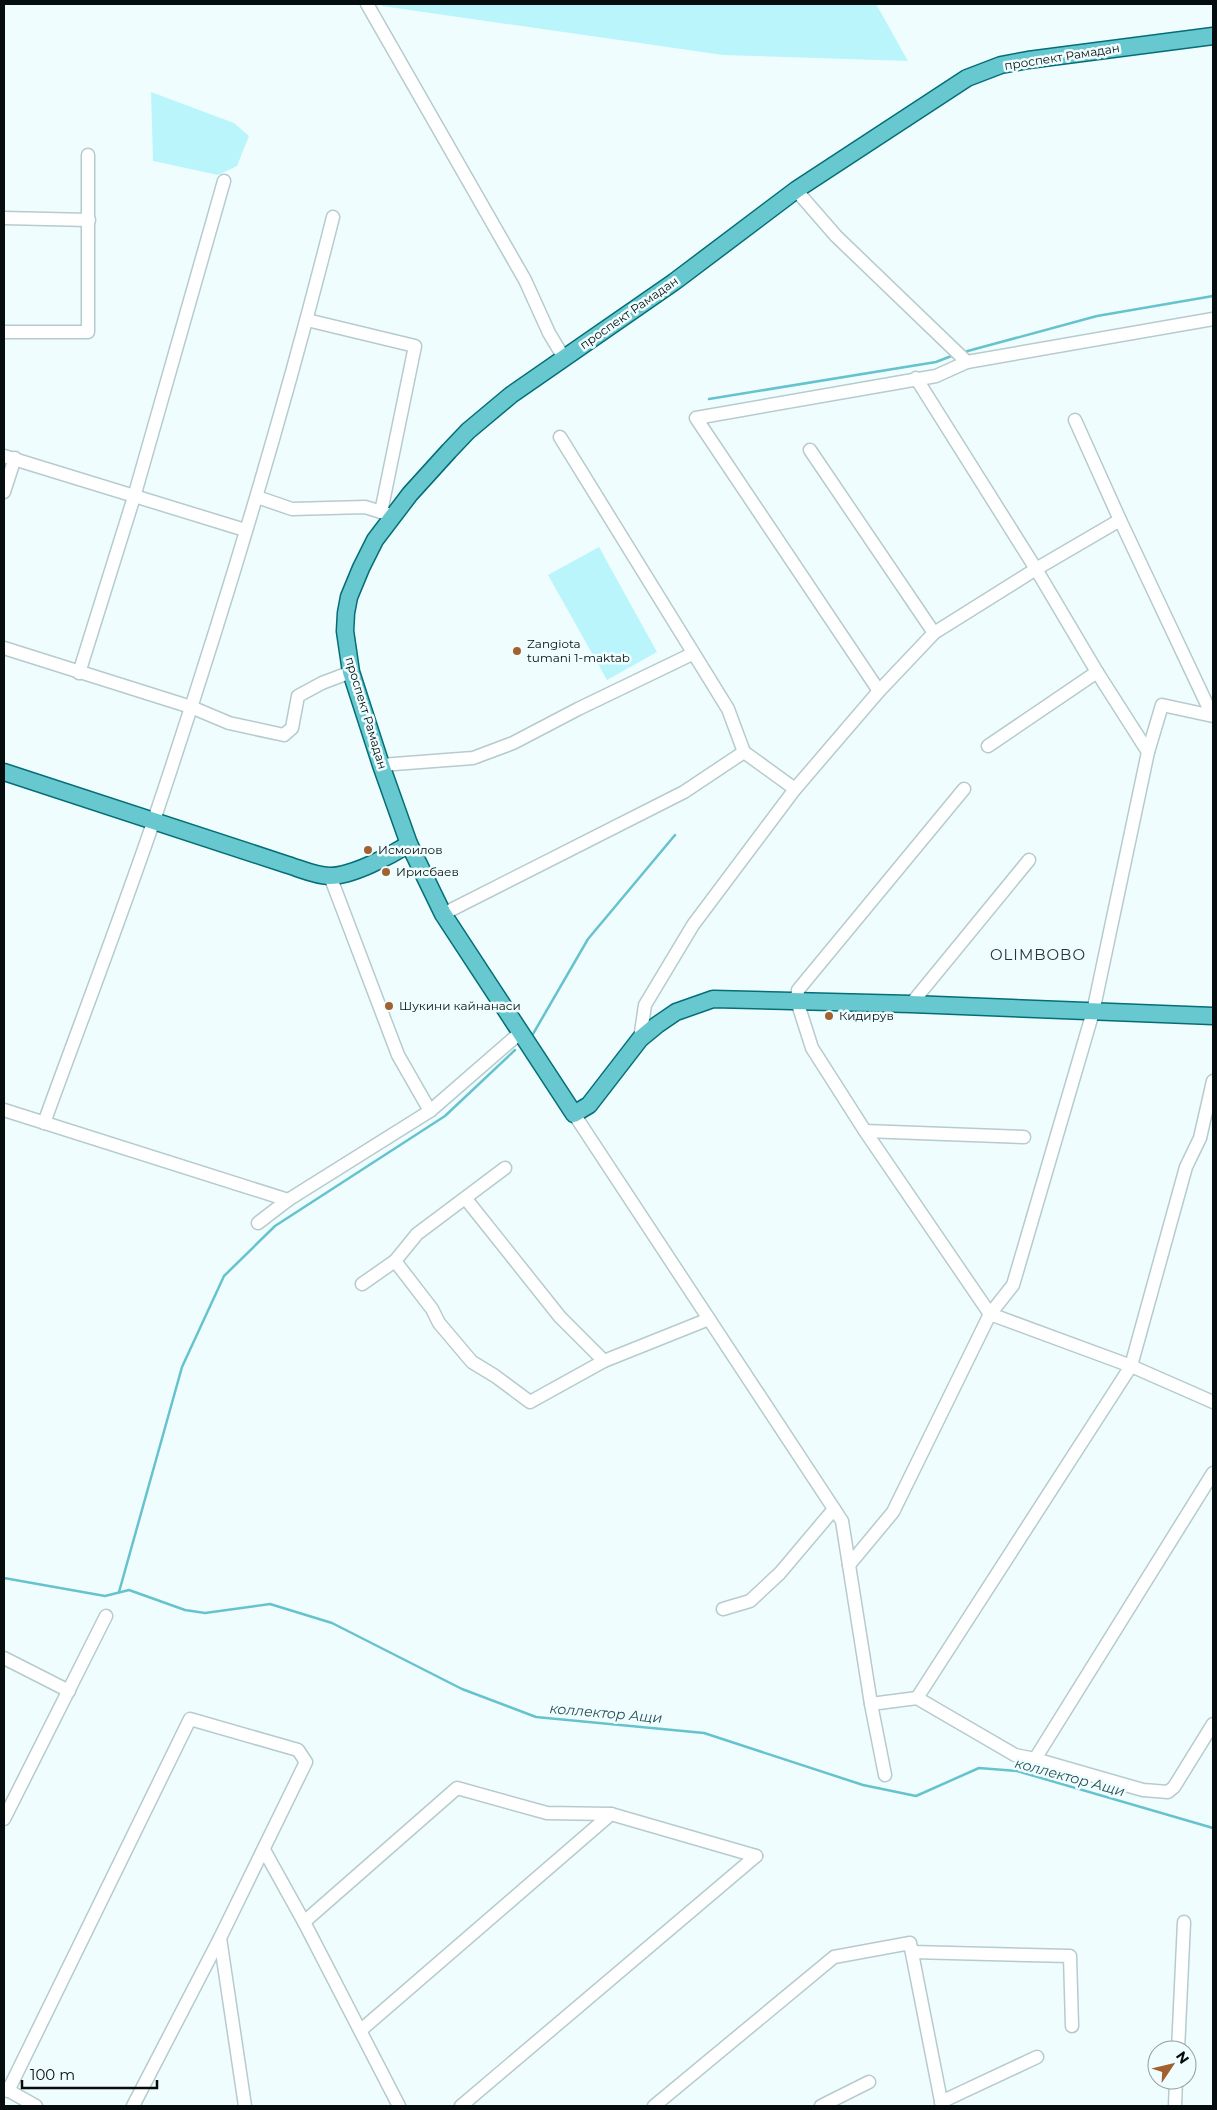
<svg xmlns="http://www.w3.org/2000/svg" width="1217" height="2110" font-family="Montserrat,sans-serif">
<rect width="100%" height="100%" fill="#f0fdfe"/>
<!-- green -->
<g fill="#baf5fb">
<path d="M382 4H876L908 61 723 55 382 6Z"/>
<path d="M151 92 234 123 249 136 237 166 218 175 153 161Z"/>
<path d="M599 547 657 652 607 680 548 575Z"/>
</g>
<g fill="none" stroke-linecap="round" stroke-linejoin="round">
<!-- stream -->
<g stroke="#66c3cd" stroke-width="2.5">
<path d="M964 352 1097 316 1213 296"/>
<path d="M709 399 936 362 954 355"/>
<path d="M533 1034 588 939 675 835"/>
<path d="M4 1578 105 1596 129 1590 185 1610 205 1613 270 1604 332 1623 462 1689 536 1717 704 1733 863 1785 916 1796 979 1768 1017 1771 1213 1828"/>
<path d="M119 1592 182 1367 224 1276 275 1226 445 1116 515 1050"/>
</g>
<defs>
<g id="minor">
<path d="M367 4 525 280 549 333 564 358"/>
<path d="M796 190 836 236 967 362"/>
<path d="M4 218 89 220"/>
<path d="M307 320 415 346 381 512"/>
<path d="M4 332H88V155"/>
<path d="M916 378 1036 569 1097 672 1148 752"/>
<path d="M1075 420 1120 520 1212 715"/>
<path d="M560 437 728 709 744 752 795 789"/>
<path d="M810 450 934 633"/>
<path d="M4 456 245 530"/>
<path d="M4 492 15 458"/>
<path d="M257 497 292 509 365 507 388 514"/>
<path d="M4 648 191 707 229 723 284 735 292 728 298 696 322 683 351 672"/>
<path d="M79 673 134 497 224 181"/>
<path d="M879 691 696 418 936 376 967 362 1213 319"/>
<path d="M988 746 1097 672"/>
<path d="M381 765 473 758 513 743 578 709 692 654"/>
<path d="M964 789 798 990 797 1001 812 1048 865 1131 990 1314 1131 1366 1213 1402"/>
<path d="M330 876 398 1055 430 1111"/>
<path d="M443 914 684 792 744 752"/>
<path d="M911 1004 1029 860"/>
<path d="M640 1039 645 1005 693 925 795 789 879 691 934 633 1036 569 1120 520"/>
<path d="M4 1110 288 1200"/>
<path d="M574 1114 842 1521 871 1704 885 1775"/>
<path d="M44 1123C81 1021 120 920 155 817 221 620 282 420 333 217"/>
<path d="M865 1131 1024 1137"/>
<path d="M466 1199 560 1317 604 1361"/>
<path d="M258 1223 288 1200 430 1111 521 1032"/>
<path d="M395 1261 432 1309 439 1323 472 1362 495 1376 530 1402 604 1361 709 1319"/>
<path d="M362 1284 395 1261 417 1234 505 1168"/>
<path d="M849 1565 893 1512 990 1314 1013 1285 1093 1012 1148 752 1162 705 1213 716"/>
<path d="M723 1609 750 1601 780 1573 834 1509"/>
<path d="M4 1658 69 1691"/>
<path d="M917 1698 1131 1366 1186 1167 1200 1138 1213 1081"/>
<path d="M871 1704 917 1698 1015 1755 1035 1759 1143 1790 1168 1792 1174 1787 1213 1724"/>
<path d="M1035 1759 1213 1473"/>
<path d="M4 1819 106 1616"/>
<path d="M264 1850 304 1922 399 2106"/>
<path d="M304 1922 457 1788 547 1813 611 1814 756 1856"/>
<path d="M220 1938 245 2106"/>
<path d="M912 1952 1070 1956 1072 2026"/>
<path d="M361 2030 611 1814"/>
<path d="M1178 2050 1184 1922"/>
<path d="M4 2088 36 2106"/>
<path d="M8 2091 190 1719 298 1750 306 1762 220 1938 133 2106"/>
<path d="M941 2102 1037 2057"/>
<path d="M461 2106 756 1856"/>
<path d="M654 2106 834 1957 910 1943 942 2106"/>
<path d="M821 2106 869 2082"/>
<path d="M1175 2106 1176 2080"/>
</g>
<g id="major">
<path d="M1213 36 1028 60 1001 65 967 78 796 190 674 282 511 395 468 431 449 451 410 494 375 540 361 568 349 597 346 613 345 631 351 672 381 765 409 844 443 914 574 1114 589 1105 640 1039 657 1025 676 1012 713 999 911 1004 1213 1016"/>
<path d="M4 772 288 865C301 869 316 876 330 876 352 876 390 856 409 844"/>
</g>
</defs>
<!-- minor casing -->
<use href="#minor" stroke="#b6cbcd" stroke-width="15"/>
<!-- major casing -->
<use href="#major" stroke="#046e77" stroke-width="19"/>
<!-- minor -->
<use href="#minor" stroke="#fff" stroke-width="12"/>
<!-- major -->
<use href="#major" stroke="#68c8cf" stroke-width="16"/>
</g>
<!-- markers -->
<g fill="#a46130" stroke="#f0fdfe" stroke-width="2">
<circle cx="517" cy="651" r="5"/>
<circle cx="368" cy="850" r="5"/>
<circle cx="386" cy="872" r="5"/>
<circle cx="389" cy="1006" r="5"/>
<circle cx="829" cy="1016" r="5"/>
</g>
<g text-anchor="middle" stroke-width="5" stroke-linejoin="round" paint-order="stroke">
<!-- street labels -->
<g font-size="12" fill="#060d0e" stroke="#f0fdfe">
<text transform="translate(1062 57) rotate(-9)" y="4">проспект Рамадан</text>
<text transform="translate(629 313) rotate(-35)" y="4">проспект Рамадан</text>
<text transform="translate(366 713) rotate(73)" y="4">проспект Рамадан</text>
</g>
<!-- poi labels -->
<g font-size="12" fill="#060d0e" stroke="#f0fdfe" text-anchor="start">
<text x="527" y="648">Zangiota<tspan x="527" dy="14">tumani 1-maktab</tspan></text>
<text x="378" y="854">Исмоилов</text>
<text x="396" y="876">Ирисбаев</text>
<text x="399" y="1010">Шукини кайнанаси</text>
<text x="839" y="1020">Кидирув</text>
</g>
<!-- water labels -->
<g font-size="14" font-style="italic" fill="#265055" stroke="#f0fdfe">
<text transform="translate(606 1713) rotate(5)" y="5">коллектор Ащи</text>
<text transform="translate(1070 1777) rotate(15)" y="5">коллектор Ащи</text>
</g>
<!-- quarter labels -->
<g font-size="15" letter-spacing="1" fill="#243537" stroke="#f0fdfe">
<text x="1038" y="960">OLIMBOBO</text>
</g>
</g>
<!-- border -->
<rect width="1217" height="2110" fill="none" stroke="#060d0e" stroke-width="10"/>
<!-- north arrow -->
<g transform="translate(1172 2065) rotate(55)"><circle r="24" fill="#f0fdfe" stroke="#929d9e"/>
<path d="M0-4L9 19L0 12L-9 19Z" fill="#a46130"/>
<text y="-8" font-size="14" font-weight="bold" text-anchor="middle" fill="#060d0e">N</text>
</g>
<!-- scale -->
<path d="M22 2080v8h135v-8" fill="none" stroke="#060d0e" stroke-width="2.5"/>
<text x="30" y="2080" font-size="15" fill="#060d0e" stroke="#f0fdfe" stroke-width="4" paint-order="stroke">100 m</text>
</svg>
